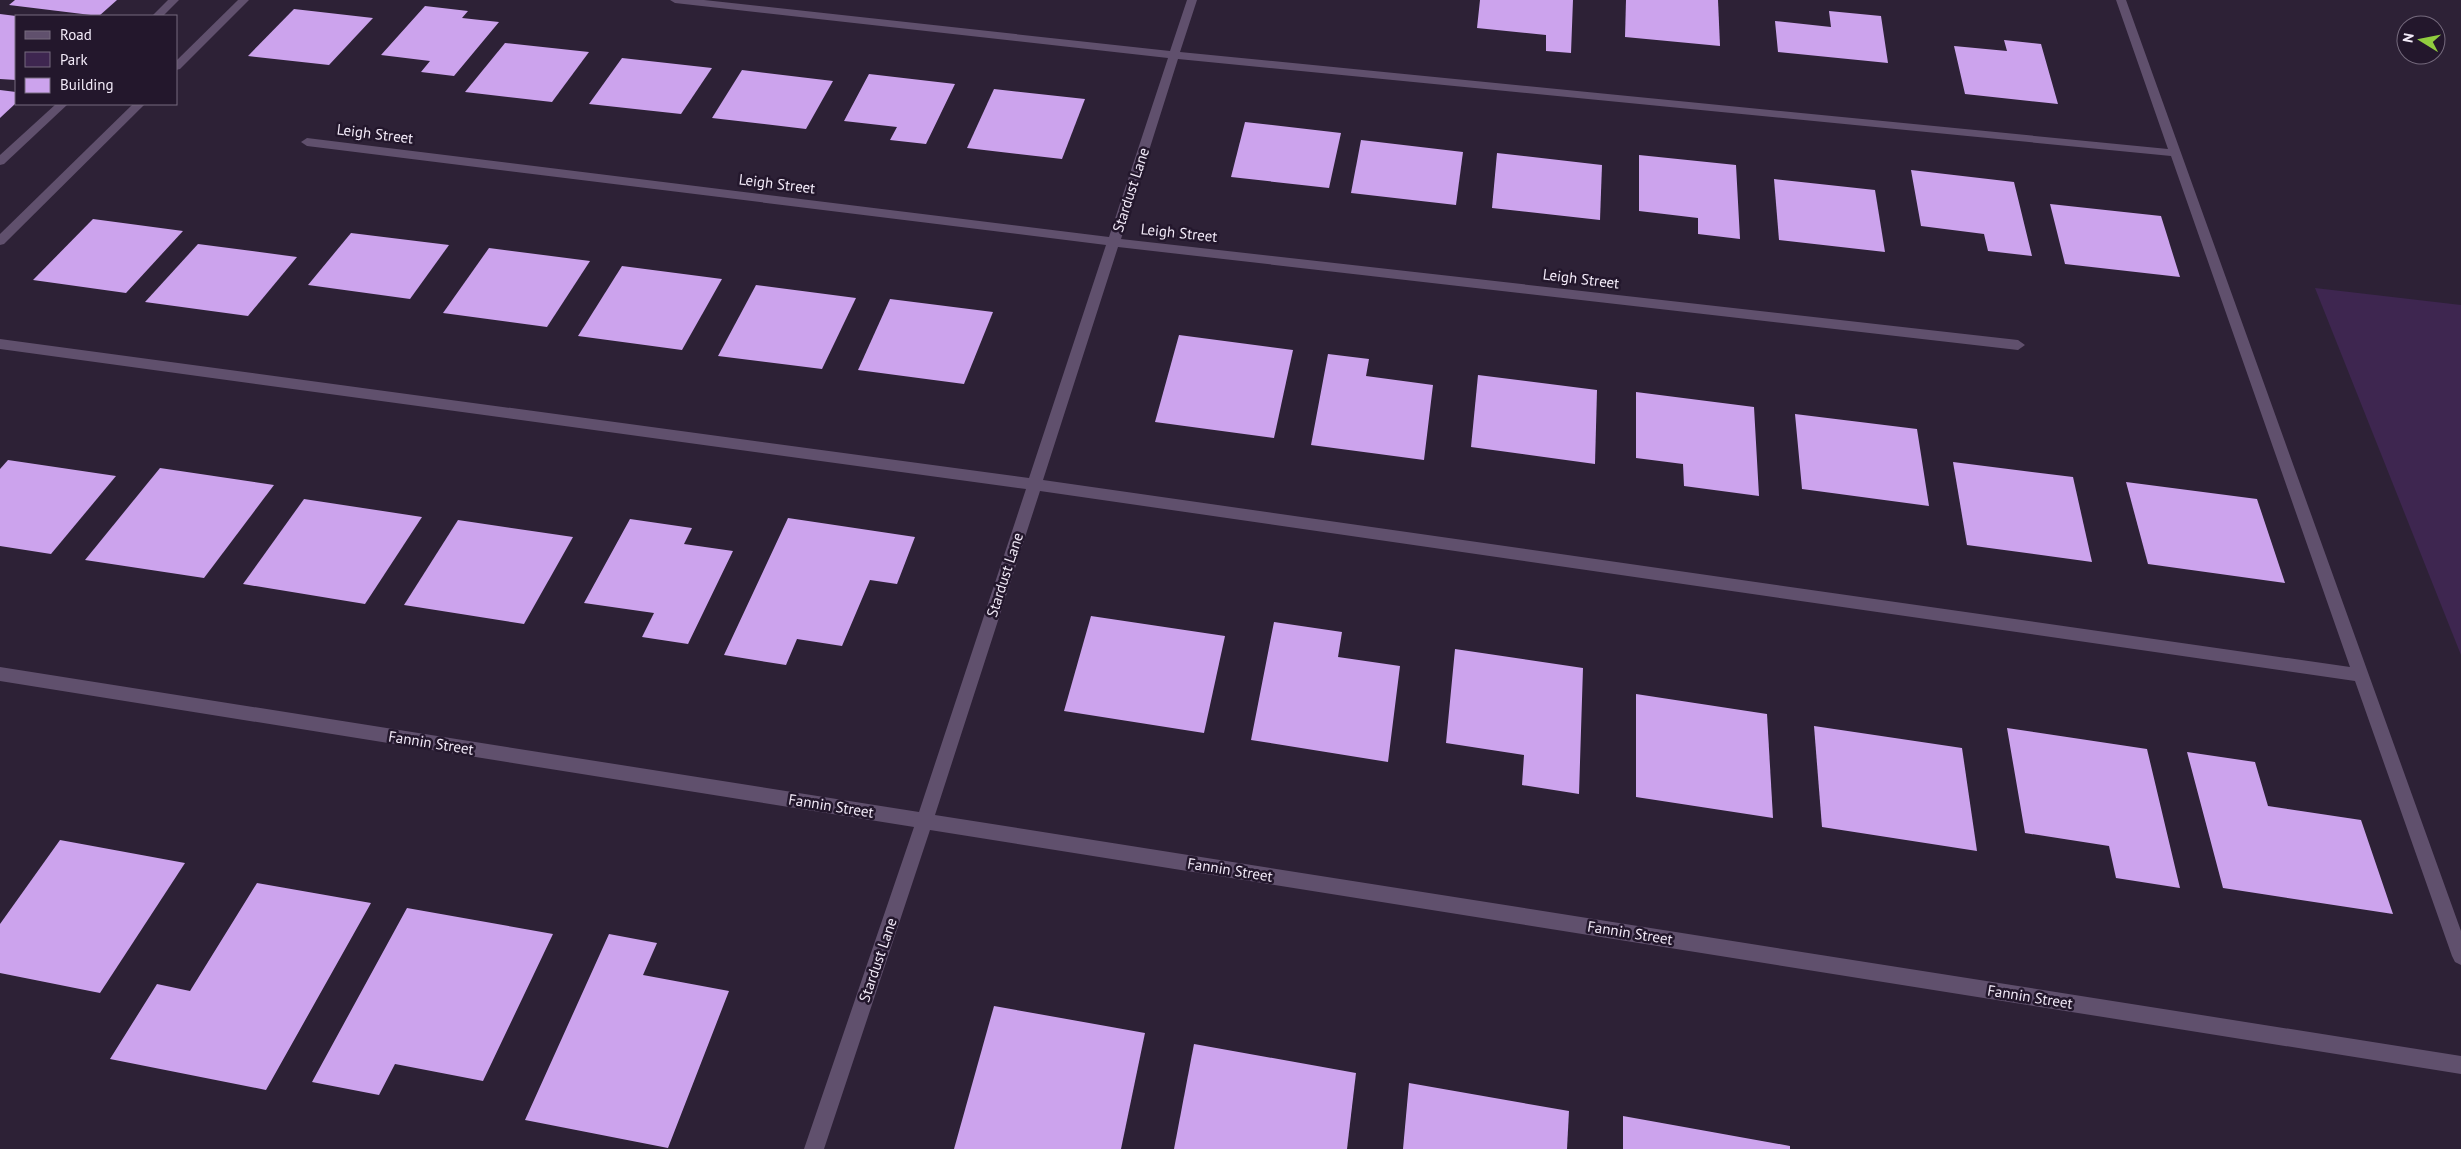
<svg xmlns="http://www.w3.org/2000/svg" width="2461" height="1149" font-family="'PT Sans',sans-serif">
<rect width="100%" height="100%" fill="#2d2136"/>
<!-- green -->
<path fill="#3e2650" d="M2315 288 2461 305V655Z"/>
<!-- building -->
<g fill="#cca3ed">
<path d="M15 0H117L99 16 9 5Z"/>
<path d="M1480 0H1573L1571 53 1546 51V35L1477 28Z"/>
<path d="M1626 0H1718L1720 46 1625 37Z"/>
<path d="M425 6 468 11 462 18 499 22 454 76 421 72 430 61 381 55Z"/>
<path d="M294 9 373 18 329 65 248 56Z"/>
<path d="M1829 11 1881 16 1888 63 1778 52 1775 21 1831 27Z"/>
<path d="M0 14 16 16V80L0 79Z"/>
<path d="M2004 40 2041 44 2058 104 1965 94 1954 46 2007 51Z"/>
<path d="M505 43 589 52 552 102 465 92Z"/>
<path d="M622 58 712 68 681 114 589 104Z"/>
<path d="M742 70 833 81 806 129 712 118Z"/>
<path d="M869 74 955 84 926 144 890 140 897 127 844 121Z"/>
<path d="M994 89 1085 99 1062 159 967 148Z"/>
<path d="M0 90 16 92V103L0 118Z"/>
<path d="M1245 122 1341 133 1329 188 1231 177Z"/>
<path d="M1361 140 1463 152 1456 205 1351 193Z"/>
<path d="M1497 153 1602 165 1600 220 1492 208Z"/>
<path d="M1639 155 1736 165 1740 239 1698 234V218L1639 211Z"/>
<path d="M1911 170 2014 182 2032 256 1988 251 1984 234 1921 226Z"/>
<path d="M1774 179 1875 190 1885 252 1779 240Z"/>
<path d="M2050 204 2161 216 2180 277 2065 264Z"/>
<path d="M93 219 183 231 126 293 33 280Z"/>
<path d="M351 233 449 245 410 299 308 285Z"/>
<path d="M198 244 297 257 248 316 145 302Z"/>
<path d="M489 248 590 261 547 327 443 313Z"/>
<path d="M622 266 722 279 682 350 578 336Z"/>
<path d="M756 285 856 298 822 369 718 356Z"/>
<path d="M890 299 993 312 964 384 858 370Z"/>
<path d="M1179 335 1293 350 1274 438 1155 422Z"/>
<path d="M1328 354 1369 359 1366 376 1433 385 1424 460 1311 445Z"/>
<path d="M1478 375 1597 390 1595 464 1471 447Z"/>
<path d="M1636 392 1754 407 1759 496 1684 486 1683 464 1636 458Z"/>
<path d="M1795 414 1917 429 1929 506 1802 489Z"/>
<path d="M8 460 116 476 51 554 0 546V469Z"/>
<path d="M1953 462 2073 477 2092 562 1967 545Z"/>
<path d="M160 468 274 485 204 578 85 560Z"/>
<path d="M2126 482 2257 499 2285 583 2148 564Z"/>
<path d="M304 499 422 517 365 604 243 584Z"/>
<path d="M788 518 915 537 897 584 870 580 842 646 797 639 786 665 724 655Z"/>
<path d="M630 519 692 528 684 544 733 551 688 644 642 637 654 613 584 603Z"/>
<path d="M458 520 573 537 524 624 404 605Z"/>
<path d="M1091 616 1225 636 1204 733 1064 711Z"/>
<path d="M1274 622 1342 632 1338 657 1400 666 1388 762 1251 740Z"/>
<path d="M1455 649 1583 668 1579 794 1522 785 1524 755 1446 743Z"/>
<path d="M1636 694 1767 714 1773 818 1636 797Z"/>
<path d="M1814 726 1962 748 1977 851 1822 827Z"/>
<path d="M2007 728 2147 749 2180 888 2116 878 2109 846 2025 833Z"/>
<path d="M2187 752 2255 762 2268 806 2361 820 2393 914 2223 888Z"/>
<path d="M60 840 185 863 100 993 0 973V924Z"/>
<path d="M257 883 371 903 266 1090 110 1059 157 984 190 991Z"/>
<path d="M407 908 553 934 483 1081 395 1064 379 1095 312 1082Z"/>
<path d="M609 934 657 943 643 975 729 991 668 1148 525 1120Z"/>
<path d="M994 1006 1145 1033 1121 1149H954Z"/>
<path d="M1194 1044 1356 1073 1347 1149H1174Z"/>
<path d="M1409 1083 1569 1111 1567 1149H1403Z"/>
<path d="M1623 1116 1790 1146V1149H1623Z"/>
</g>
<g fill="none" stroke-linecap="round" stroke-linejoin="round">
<!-- minor -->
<g fill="#60506d" fill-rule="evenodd">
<path d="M168 0H179L163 16H152Z"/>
<path d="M238 0H249L180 69 176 70V61Z"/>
<path d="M670 0H704L1170 51 1187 0H1197L1180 52 2168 149 2116 0H2126L2461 931V965L2455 962 2452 956 2355 681 1040 491 935 815 2461 1056V1074L930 830 824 1149H804L914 827 0 681V667L919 812 1026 489 0 349V339L1029 478 1106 245 307 146 301 142 307 138 1109 237 1168 58 675 3ZM1178 59 2171 156 2350 667 1043 480 1118 247 2018 350 2025 345 2018 340 1121 239Z"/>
<path d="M56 104H68L4 164 0 165V155Z"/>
<path d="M133 104H145L4 244 0 245V234Z"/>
</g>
</g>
<g text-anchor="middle" stroke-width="5" stroke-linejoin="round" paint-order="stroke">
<!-- street labels -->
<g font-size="15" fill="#f2eaf8" stroke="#23172c">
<text transform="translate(375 134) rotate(7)" y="5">Leigh Street</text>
<text transform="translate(777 184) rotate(7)" y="5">Leigh Street</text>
<text transform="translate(1131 190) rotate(-72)" y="5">Stardust Lane</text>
<text transform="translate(1179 233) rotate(6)" y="5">Leigh Street</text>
<text transform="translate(1581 279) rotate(7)" y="5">Leigh Street</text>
<text transform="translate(1005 575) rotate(-72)" y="5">Stardust Lane</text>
<text transform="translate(431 743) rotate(9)" y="5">Fannin Street</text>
<text transform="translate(831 806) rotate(9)" y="5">Fannin Street</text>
<text transform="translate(1230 870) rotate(9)" y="5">Fannin Street</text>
<text transform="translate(1630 933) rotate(9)" y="5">Fannin Street</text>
<text transform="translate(878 960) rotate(-71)" y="5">Stardust Lane</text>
<text transform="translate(2030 997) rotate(9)" y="5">Fannin Street</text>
</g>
</g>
<!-- legend -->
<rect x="15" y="15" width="162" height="90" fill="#23172c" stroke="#766b7e"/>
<rect x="25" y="31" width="25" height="8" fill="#60506d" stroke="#766b7e"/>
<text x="60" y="40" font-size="15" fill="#f2eaf8">Road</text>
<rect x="25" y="52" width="25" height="15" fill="#3e2650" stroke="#766b7e"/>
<text x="60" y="65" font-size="15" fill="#f2eaf8">Park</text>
<rect x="25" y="78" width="25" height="15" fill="#cca3ed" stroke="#766b7e"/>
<text x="60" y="90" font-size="15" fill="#f2eaf8">Building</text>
<!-- north arrow -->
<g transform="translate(2421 40) rotate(280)"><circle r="24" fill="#23172c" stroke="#766b7e"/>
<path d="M0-4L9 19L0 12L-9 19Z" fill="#91cd3f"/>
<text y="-8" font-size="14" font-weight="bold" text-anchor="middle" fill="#f2eaf8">N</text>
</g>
</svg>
